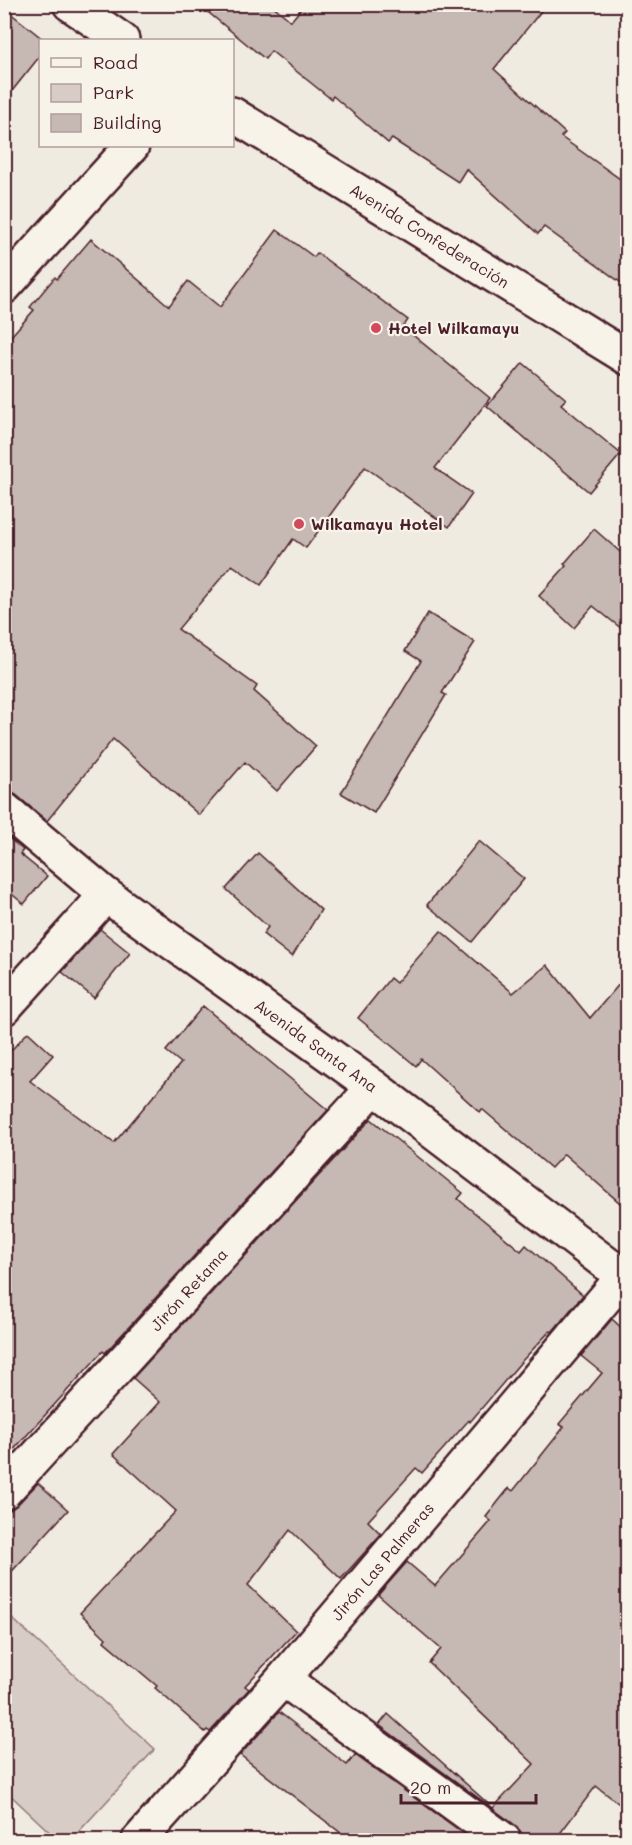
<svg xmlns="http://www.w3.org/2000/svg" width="632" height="1845" font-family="Mali,sans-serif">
<rect width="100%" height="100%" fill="#f0ebe0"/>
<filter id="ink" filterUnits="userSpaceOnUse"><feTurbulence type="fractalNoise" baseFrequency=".0167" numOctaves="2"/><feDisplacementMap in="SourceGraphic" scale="12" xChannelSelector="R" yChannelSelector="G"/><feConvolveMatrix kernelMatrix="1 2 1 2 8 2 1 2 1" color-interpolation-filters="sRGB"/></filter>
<g filter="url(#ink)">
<!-- green -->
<path fill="#d8cdc6" stroke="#917678" stroke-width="1.5" d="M4 1611 155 1749 71 1840H58L5 1790Z"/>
<!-- building -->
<g fill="#c6b8b3" stroke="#4a1f2b" stroke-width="1.5">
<path d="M198 4H271L291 21 305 4H547L494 69 565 133 561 137 627 184V287L544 227 538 234 466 169 458 182 392 139 388 143 333 96 331 99 271 51 265 59Z"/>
<path d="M4 8 44 40H40V56L4 101Z"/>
<path d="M277 230 314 257 317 253 408 320 403 327 490 398 435 468 472 494 449 527 365 467 306 548 293 539 261 585 232 565 178 629 257 686 254 691 316 746 277 791 245 762 199 815 113 739 47 821 16 795 4 791V344L34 310 30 307 55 277 57 279 91 239 169 306 188 281 220 307Z"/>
<path d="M523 363 566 399 561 404 621 454 589 492 487 406Z"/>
<path d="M594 529 627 558V633L593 606 574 628 539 596 566 566 564 564Z"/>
<path d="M428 613 475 642 442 693 446 695 374 813 341 793 421 661 405 651Z"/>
<path d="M4 834 23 850 20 854 47 876 24 904 4 888Z"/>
<path d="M479 841 524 879 472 942 427 905Z"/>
<path d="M258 853 321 910 292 957 263 934 268 927 226 889Z"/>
<path d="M100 929 130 953 94 998 62 972Z"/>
<path d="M441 931 513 993 547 965 590 1018 627 975V1209L564 1154 551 1168 482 1109 480 1112 421 1059 416 1066 358 1018 390 978 396 983Z"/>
<path d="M203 1006 328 1110 105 1353 103 1351 56 1403 8 1456 10 1458 4 1464V1058L28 1032 53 1055 30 1081 114 1143 181 1063 166 1051Z"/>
<path d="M371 1119 463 1193 458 1199 521 1251 526 1245 583 1295 552 1332 550 1331 521 1362 470 1422 469 1420 422 1473 416 1468 368 1521 381 1534 341 1579 290 1530 248 1585 296 1631 245 1686 249 1689 210 1732 207 1730 205 1732 155 1688 157 1686 104 1641 106 1638 80 1613 176 1511 113 1454 160 1402 133 1378Z"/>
<path d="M612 1319 627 1333V1810L596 1786 555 1840H522L521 1832 515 1825 379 1725 388 1714 493 1808 534 1764 429 1663 441 1649 378 1595 407 1562 435 1586 491 1521 486 1517 509 1488 513 1491 564 1427 559 1424 602 1373 581 1356Z"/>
<path d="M38 1483 68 1510 4 1580V1510H10L17 1505Z"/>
<path d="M279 1712 347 1765 355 1755 473 1840H350L240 1755Z"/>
</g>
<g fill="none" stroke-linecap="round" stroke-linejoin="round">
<defs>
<g id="minor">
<path d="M70 4 122 40"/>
<path id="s1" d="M232 114 628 358"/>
<path d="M4 287 132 146"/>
<path id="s2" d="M4 809 106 895 374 1087 628 1280"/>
<path d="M4 1008 106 895"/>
<path id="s3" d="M4 1492 374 1087"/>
<path d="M283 1679 504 1840"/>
<path id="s4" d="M139 1840 283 1679 623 1277"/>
</g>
</defs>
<!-- minor casing -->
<use href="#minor" stroke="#4a1f2b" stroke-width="38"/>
<!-- minor -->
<use href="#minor" stroke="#f7f3e8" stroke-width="33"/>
</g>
</g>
<!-- markers -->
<g fill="#d1495b" stroke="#f7f3e8" stroke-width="2">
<circle cx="376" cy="328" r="6"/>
<circle cx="299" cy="524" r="6"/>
</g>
<g text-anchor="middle" stroke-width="4.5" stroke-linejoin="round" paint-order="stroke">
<!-- street labels -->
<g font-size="16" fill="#4a1f2b" stroke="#f7f3e8">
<text dy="6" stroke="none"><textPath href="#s1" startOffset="232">Avenida Confederación</textPath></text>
<text dy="6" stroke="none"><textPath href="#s2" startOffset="392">Avenida Santa Ana</textPath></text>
<text dy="6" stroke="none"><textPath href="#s3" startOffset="274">Jirón Retama</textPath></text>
<text dy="6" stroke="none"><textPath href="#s4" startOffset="370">Jirón Las Palmeras</textPath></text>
</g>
<!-- poi labels -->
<g font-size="16" font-weight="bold" fill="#4a1f2b" stroke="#f7f3e8" text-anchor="start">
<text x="388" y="334">Hotel Wilkamayu</text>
<text x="311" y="530">Wilkamayu Hotel</text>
</g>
</g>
<!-- margin -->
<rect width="632" height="1845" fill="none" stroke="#f7f3e8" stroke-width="24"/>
<rect x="12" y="12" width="608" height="1821" fill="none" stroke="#4a1f2b" stroke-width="2" filter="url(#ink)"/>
<!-- legend -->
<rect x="39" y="39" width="195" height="108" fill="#f7f3e8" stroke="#b29e9c" stroke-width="1.5"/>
<rect x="51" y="58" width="30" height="9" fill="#f7f3e8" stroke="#b29e9c" stroke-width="1.5"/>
<text x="93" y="69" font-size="18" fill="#4a1f2b">Road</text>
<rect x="51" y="84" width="30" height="18" fill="#d8cdc6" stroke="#b29e9c" stroke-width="1.5"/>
<text x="93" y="99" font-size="18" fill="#4a1f2b">Park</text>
<rect x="51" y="114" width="30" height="18" fill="#c6b8b3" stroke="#b29e9c" stroke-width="1.5"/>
<text x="93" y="129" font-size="18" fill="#4a1f2b">Building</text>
<!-- scale -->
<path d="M401 1794v9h135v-9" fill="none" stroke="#4a1f2b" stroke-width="3"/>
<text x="410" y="1794" font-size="18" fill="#4a1f2b" stroke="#f7f3e8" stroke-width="4.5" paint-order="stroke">20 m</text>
</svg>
